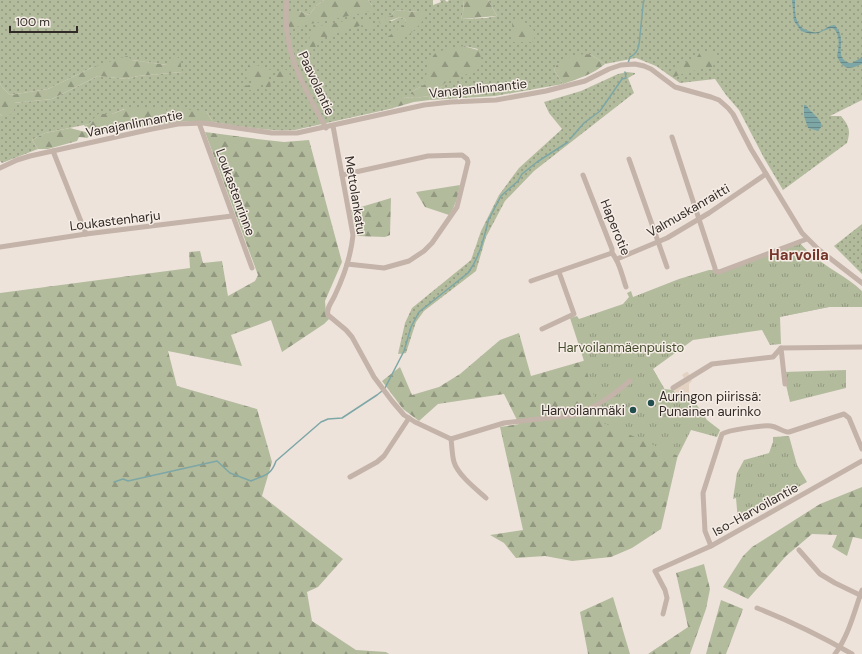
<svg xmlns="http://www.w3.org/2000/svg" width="862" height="654" font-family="'DM Sans',sans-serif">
<defs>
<pattern id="grass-dots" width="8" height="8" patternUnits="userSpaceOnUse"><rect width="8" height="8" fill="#b3bb9d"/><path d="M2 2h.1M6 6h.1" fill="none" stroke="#929880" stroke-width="1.8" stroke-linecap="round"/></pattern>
<pattern id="forest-firs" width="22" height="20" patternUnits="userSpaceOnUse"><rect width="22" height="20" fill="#b3bb9d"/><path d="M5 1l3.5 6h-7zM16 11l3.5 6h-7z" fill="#929880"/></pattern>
<pattern id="park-tufts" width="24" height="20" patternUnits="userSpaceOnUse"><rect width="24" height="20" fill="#b3bb9d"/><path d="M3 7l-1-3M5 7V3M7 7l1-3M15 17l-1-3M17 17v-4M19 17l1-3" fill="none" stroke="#929880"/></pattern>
<pattern id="water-rules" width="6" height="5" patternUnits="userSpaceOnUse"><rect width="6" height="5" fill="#7da7a6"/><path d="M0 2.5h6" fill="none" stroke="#678887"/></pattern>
</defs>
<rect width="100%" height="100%" fill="#eee3db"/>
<!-- grass -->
<g fill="url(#grass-dots)" fill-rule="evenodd">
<path d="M0 0H324L316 6 309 15 299 11 288 25 372 5 368 0H433V5L441 2 440 0H445L447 2 449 0H464L463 12 461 19 486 18 497 16 488 0H862V100L830 116H841C849 126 851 130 847 143L783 190 764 158 739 110 726 95 715 79 680 83 656 66 636 58 605 64 590 54 557 64 554 70 563 84 495 96 430 100 429 96 415 98 403 97 390 105 394 108 295 130C268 132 240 126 213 122L206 111 177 122 168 123 166 110 124 109 112 114H102L97 116 89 124 45 133 32 140 38 149 2 163 0 161V114L2 116 14 103 52 99 98 76 127 79 138 76 182 72 167 65 132 60 93 67 48 89 10 95 2 87 0 83ZM395 10 418 12H426L406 23 405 19 400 17 392 21H377L391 16ZM464 46 478 49 437 91 410 93 425 84Z"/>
<path d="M627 72 635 73V74L628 78 634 93 534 171 505 201 486 237 476 271 424 311 416 322 406 353 398 354 405 323 412 308 471 260 481 231 499 195 519 168 562 129 549 113 544 102 581 91 618 74Z"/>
<path d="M862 224V274L834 246Z"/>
</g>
<!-- forest -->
<g fill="url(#forest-firs)">
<path d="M324 0H368L372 5V11L291 28 288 25 289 11H299L309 15 316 6Z"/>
<path d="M464 0H488L497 16 461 19 463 12Z"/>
<path d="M395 10 418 12H426L428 14C420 25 400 49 385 39L406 23 405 19 400 17 381 24 377 20 391 16Z"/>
<path d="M370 19 372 23 371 27 366 28 362 25C353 29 348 27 341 34L337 31 329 37H325L320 41 315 43 316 48C312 51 307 51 303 55L300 52 308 42 314 27 350 20Z"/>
<path d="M516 20 527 23 536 33 533 42H513L512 21Z"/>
<path d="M464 46C483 52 480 47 481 68L445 83 437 91 417 97 410 93 425 84 428 63 436 52Z"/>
<path d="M701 51H708L714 53 716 59 712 67 687 72 674 77 667 74 686 62 697 57Z"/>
<path d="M590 54 605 64C593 74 578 79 563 84L554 70 557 64 574 55Z"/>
<path d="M127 56 132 60 167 65 169 59 177 57 180 59 182 72 138 76 127 79 98 76 52 99 14 103V114L2 116 0 114V83L2 87 10 95 48 89 93 67Z"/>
<path d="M254 63 263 69 272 70 274 72 268 78 271 83 268 92 263 84H259L256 89 244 91 243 87 255 83 254 81 247 79 245 74 249 64Z"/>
<path d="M283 69 290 71 288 81 277 82 275 78 278 71Z"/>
<path d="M429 96 430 100 414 102 393 108 390 105V102L403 97 415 98Z"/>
<path d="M130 107 166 109 168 123 126 130 105 132 86 128 84 125 89 124 98 114H112Z"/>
<path d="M181 109 206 111 213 122 189 121 177 122 176 118Z"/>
<path d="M70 128 93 134 87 138 79 137 77 141 48 149H38L32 140 45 133Z"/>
<path d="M205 132 257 139 284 142 309 140 342 262 325 301 326 313 329 319 324 324 282 352 271 320 231 335 242 366 168 351 177 386 257 409 272 462 262 496 343 559 318 587 307 592 312 621 356 650 386 652 389 654H0V293L190 268 189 252 200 251 203 263 222 261 228 296 255 281 258 275Z"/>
<path d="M460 185C458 196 456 205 449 215L425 207 416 192Z"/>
<path d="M391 198 390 235 385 237 357 236 351 210Z"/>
<path d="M801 245 819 261 862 307H829L693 334 650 364 685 424 661 529 632 548 611 557 572 561 545 556 516 558 504 543 490 535 523 530 500 427 519 424 504 394 438 404 419 421 403 409 382 381 400 367 412 395 439 387 460 374 500 340 519 333 531 376 583 361Z"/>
<path d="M862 487V539L853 537 847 556 832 547 837 535 812 534 786 556 748 599 723 587 743 556 752 547 820 504Z"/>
<path d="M704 564 710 589 706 609 690 654H648L688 627 676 573Z"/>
<path d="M613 597 630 654H588L580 612Z"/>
<path d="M721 600 743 609 726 654H706Z"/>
</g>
<!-- park -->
<g fill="url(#park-tufts)">
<path d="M800 243C817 264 843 273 862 291V307H829L780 317 781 344 770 345 762 330 693 340 653 369 664 389 673 390 683 401 690 395 707 420 720 430 717 437 691 430 678 456 601 422 584 361 570 318 577 316 579 319 623 304 629 297 627 293 631 291 633 297 679 279 709 270H714V273Z"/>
<path d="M846 370V388L790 402 783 372Z"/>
<path d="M789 436 797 465 807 482 738 521 736 498 733 499 737 473 744 460 769 453 773 442V437Z"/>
</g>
<!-- plaza -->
<path fill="#e4d3c3" d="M686 372H688L692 381 689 384V393L690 395 684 401 673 390 671 386 684 378 682 375Z"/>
<!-- water -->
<g fill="url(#water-rules)">
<path d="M792 0H795C795 12 794 27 809 31 812 32 815 33 818 32 825 30 828 25 835 25 837 28 839 31 840 34 844 45 835 57 849 63H852L862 57V64C849 70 843 70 837 56 839 48 841 32 832 28 817 32 818 37 801 31L794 21Z"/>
<path d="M804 105H806C811 113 820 117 822 126L818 131 808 128 804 116Z"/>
</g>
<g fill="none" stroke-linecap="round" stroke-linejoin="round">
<!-- stream -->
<g stroke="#7da7a6" stroke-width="1.5">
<path d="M643 5 644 0"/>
<path d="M640 35 643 6"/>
<path d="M628 63 630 57C639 53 639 45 640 36"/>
<path d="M570 139 584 123 600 111 622 79 626 78 625 72"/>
<path d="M490 217 501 196 518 181 522 174 537 162 568 142"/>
<path d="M385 388 404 351 411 327 419 312 468 273C480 257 484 237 489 218"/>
<path d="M114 482 123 479 128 481 217 461 230 473 251 481C264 475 271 476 276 461L321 422 328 419 342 418 377 395 382 391"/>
</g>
<!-- minor -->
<g stroke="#c4b3a8" stroke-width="5">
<path d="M287 0C281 50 303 85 326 128"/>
<path d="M199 123 252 268"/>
<path d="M333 126 353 235C351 256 344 276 335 295 332 302 326 308 328 315L346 330 352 337 374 377 392 401 404 415 415 422 451 439C452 446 452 455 454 462 458 475 476 489 486 498"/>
<path d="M672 137 715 268V271L719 272 807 239"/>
<path d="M53 151 86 234"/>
<path d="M629 159 667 267"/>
<path d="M0 168 17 160 30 156 152 129 178 124 203 123 272 133H297L424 105 451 102 496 100 546 91 585 81 609 69 621 65 635 64 644 66 651 69 675 87 711 97 719 100 728 108 733 114 751 149 802 233 818 249 862 283"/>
<path d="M342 175 428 156 462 155 467 159 468 162 457 207 432 243 424 251 409 261 384 268 347 264"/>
<path d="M583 175 612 249V253C620 262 622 276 626 287"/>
<path d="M0 247 86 234 232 216"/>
<path d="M617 259 667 238 709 213 766 174"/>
<path d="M531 281 612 253"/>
<path d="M542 329 574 314 559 272"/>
<path d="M781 348 785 384"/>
<path d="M673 388 712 364 773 357 781 348 862 347"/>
<path d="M451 439 504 423 575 415 595 406 611 396 630 381"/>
<path d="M350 477 377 462 384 456 409 418"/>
<path d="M711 546 705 531 703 493 722 434C728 430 763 425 771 426 778 427 783 432 789 432L844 414 849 418 862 449"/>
<path d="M799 550 820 574 835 583 862 596"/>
<path d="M757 608C790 621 821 636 852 654"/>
<path d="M663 614 667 598 665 590 655 571 711 546 862 461"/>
<path d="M835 654C849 635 854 612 862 590"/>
</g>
</g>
<!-- markers -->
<g fill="#224e4e" stroke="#f6eee6" stroke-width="1.5">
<circle cx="651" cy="403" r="4"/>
<circle cx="633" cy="410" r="4"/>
</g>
<g text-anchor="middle" stroke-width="3" stroke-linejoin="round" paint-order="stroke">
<!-- street labels -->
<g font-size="13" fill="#322a27" stroke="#f6eee6">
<text transform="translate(317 83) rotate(65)" y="5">Paavolantie</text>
<text transform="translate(478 88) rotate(-6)" y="5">Vanajanlinnantie</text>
<text transform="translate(134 123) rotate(-11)" y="5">Vanajanlinnantie</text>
<text transform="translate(236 192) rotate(70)" y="5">Loukastenrinne</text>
<text transform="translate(356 195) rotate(81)" y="5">Mettolankatu</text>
<text transform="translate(688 210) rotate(-30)" y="5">Valmuskanraitti</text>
<text transform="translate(115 220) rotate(-7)" y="5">Loukastenharju</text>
<text transform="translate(616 227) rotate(68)" y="5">Haperotie</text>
<text transform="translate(755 509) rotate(-29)" y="5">Iso-Harvoilantie</text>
</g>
<!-- park labels -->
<g font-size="13" fill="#454d2e" stroke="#f6eee6">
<text x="621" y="352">Harvoilanmäenpuisto</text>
</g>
<!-- poi labels -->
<g font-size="13" fill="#322a27" stroke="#f6eee6" text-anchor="start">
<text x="659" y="401">Auringon piirissä:<tspan x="659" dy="15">Punainen aurinko</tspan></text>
<text x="625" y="415" text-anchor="end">Harvoilanmäki</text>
</g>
<!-- quarter labels -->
<g font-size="15" font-weight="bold" fill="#77362a" stroke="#f6eee6">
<text x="799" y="260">Harvoila</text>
</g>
</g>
<!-- scale -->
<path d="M10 26v6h67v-6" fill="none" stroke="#322a27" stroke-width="2"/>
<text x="16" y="26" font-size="12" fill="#322a27" stroke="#f6eee6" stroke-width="3" paint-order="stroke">100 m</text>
</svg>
